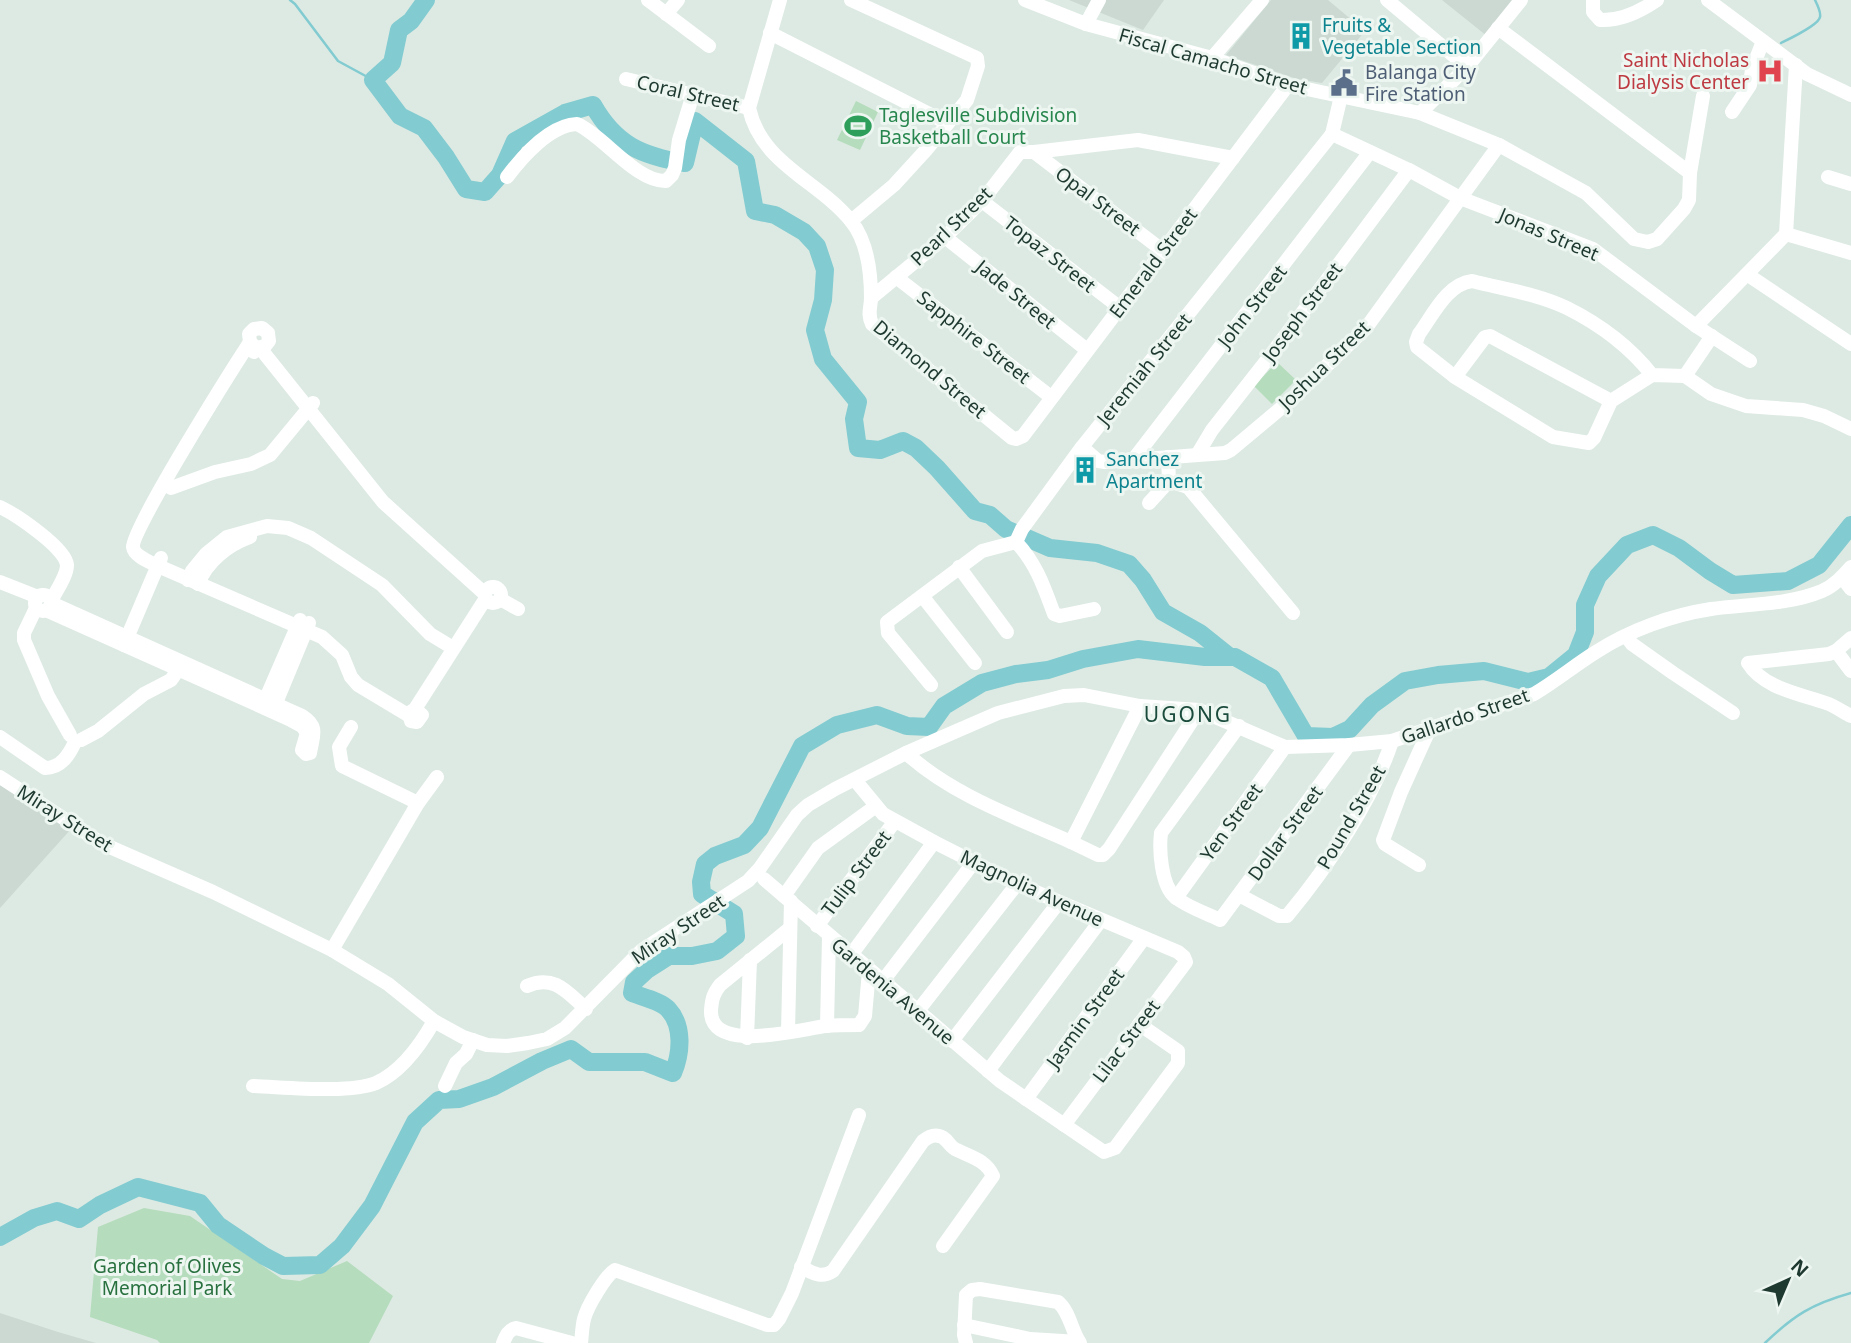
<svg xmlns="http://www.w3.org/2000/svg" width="1851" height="1343" font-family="'Noto Sans',sans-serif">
<rect width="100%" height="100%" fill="#ddeae3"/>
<!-- built -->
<g fill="#cbd9d2">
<path d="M1069 0H1164L1143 30Z"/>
<path d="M1271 0H1328L1365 31 1322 83 1297 79 1226 55Z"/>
<path d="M1442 0H1515L1487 36Z"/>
<path d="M0 779 71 829 0 908Z"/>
<path d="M0 1313 58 1332 96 1343H0Z"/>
</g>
<!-- green -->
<g fill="#b5dcbc">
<path d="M856 101 878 112 860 150 837 140Z"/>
<path d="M1277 362 1296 380 1272 404 1254 386Z"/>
<path d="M144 1208 190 1216 282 1279 300 1281 347 1261 393 1296 369 1343H160L157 1340 90 1317 98 1227Z"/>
</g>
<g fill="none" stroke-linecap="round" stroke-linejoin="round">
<!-- stream -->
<g stroke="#82cbd1" stroke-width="2.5">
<path d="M290 0 295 4 338 61 373 80"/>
<path d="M1781 43C1789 39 1819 25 1820 17 1821 13 1817 4 1815 0"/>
<path d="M1765 1343C1794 1315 1812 1304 1851 1293"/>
</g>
<!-- river -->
<g stroke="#82cbd1" stroke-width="18">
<path d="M426 0 411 21 399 30 392 63 373 80 400 116 424 128 446 157 466 189 485 192 500 175 515 141 565 113 593 105C615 144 641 156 685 163L695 121 746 161 755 211 775 215 804 232 817 246 825 270 823 300 815 330 823 359 858 402 854 419 858 448 880 450 903 441 916 448 937 468 975 511 990 515 1006 529 1050 548 1097 553 1129 564 1143 580 1163 612 1200 633 1230 657"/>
<path d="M0 1237 34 1218 57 1211 79 1219 100 1205 138 1187 200 1203 218 1225 264 1256 283 1266 320 1265 342 1246 372 1206 415 1122 439 1100 459 1099 493 1087 542 1061 571 1049 589 1062H645L673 1073C681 1054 684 1026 668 1009 661 1001 642 997 632 993L634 982 647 970 669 956H692L717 951 736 936 734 914 702 894 701 882 705 864 715 856 744 845 760 828 802 746 837 725 877 715 907 726 929 727 944 706 982 683 1016 674 1048 670 1083 659 1138 649 1205 657H1235L1272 678 1306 736 1333 737 1350 729 1372 705 1405 681 1438 675 1484 671 1528 682 1549 677 1576 655 1585 632V605L1598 576 1627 545 1653 535 1679 548 1710 571 1733 585 1788 581 1819 565 1851 525"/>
</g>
<!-- minor -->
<g stroke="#fff" stroke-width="14">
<path d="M648 0 709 46"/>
<path d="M780 0 749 108C761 164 819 181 851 221 868 242 871 272 871 298 871 307 867 314 872 324L1012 438 1016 439 1023 436 1288 85"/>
<path d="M851 0 977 58 978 66 967 100 926 150 894 185 851 221"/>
<path d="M1025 0 1086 24 1212 58 1288 85 1420 113 1499 145 1586 193 1634 239 1648 242 1657 239 1684 209 1689 200 1690 173 1703 96"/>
<path d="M1387 0 1467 67"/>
<path d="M1593 0V12L1600 20C1621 21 1641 11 1657 0"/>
<path d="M1708 0 1807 74 1851 95"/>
<path d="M666 14 678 0"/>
<path d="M1086 24 1099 0"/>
<path d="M1498 28 1690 173"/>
<path d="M770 33 947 123"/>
<path d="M1212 58 1262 0"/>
<path d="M626 79 749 108"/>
<path d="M1732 112 1750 85 1752 69 1763 41"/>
<path d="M1420 113 1467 67 1521 0"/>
<path d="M1332 134 1409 170 1460 198 1593 249 1696 326 1750 361"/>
<path d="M1034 152 1162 250"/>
<path d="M507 177C522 157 550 125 577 124 604 136 636 182 666 181L672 175 675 168 679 140 693 94"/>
<path d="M1828 177 1851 184"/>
<path d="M982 201 1119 307"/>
<path d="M1786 234 1851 253"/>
<path d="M945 237 1087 350"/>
<path d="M1748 275 1851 344"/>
<path d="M896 277 1051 397"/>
<path d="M871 298 945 237 982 201 1020 152H1034L1138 140 1233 158"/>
<path d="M1696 326 1786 234 1796 65"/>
<path d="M250 342C233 368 131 530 133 547 134 556 150 562 158 566L322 637 342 655 351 677 358 685 408 715"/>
<path d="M260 348 383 502 485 594"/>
<path d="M254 352 256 348 265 346 269 341 268 333 262 328 254 329 249 334 250 342 255 347"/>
<path d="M1652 375C1630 347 1599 324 1567 308 1538 294 1503 289 1472 281 1447 284 1433 315 1419 334L1416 342 1417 347 1455 377 1553 437 1589 443 1594 438 1611 401 1652 375 1685 376 1711 394 1746 406 1803 410 1824 416 1851 429"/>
<path d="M1685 376 1712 336"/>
<path d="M1455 377 1485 337 1490 336 1611 401"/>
<path d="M1082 447 1098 461 1105 462 1225 453 1231 450 1293 398 1366 328 1499 145"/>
<path d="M1197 455 1212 430 1270 356 1409 170"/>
<path d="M1133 460 1370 152"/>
<path d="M1169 481 1188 487 1293 613"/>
<path d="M171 488 215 472 251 464 270 455 313 403"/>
<path d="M1149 503 1169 481 1168 457"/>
<path d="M0 507C15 514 66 548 67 565 67 576 56 591 51 601"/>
<path d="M959 567 1007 632"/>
<path d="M1842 577 1851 589"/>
<path d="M188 580 192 571 206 554 227 537 267 526 288 528 311 538 382 585 430 634 453 648"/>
<path d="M0 582 38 597"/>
<path d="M198 584C207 561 228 545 250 537"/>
<circle cx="493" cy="595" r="8"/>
<circle cx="43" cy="603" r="8"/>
<path d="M923 597 975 663"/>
<path d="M500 599 518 609"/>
<path d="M36 608 24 633V640L48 696 70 735"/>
<path d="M1094 609 1060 616 1054 614C1044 587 1036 563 1016 542L1022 529 1082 447 1332 134 1341 96"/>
<path d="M46 610 289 719 302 726 307 733 302 750 306 754 310 753C313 735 319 727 302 716L51 603"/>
<path d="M1626 636 1632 644 1673 673 1733 713"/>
<path d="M1851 638 1836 651 1851 671"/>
<path d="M124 645 161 558"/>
<path d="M1836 651 1829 654 1748 663C1763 688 1800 694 1826 703 1835 706 1843 712 1851 716"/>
<path d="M931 685 888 633 887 622 982 551 1016 542"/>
<path d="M263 705 300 620"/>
<path d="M415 709 422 715 417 722 411 721 409 713 415 709 486 598"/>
<path d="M273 710 309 623"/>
<path d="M1239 726 1161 833C1159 850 1161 885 1175 897 1187 907 1206 913 1220 920L1349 745"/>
<path d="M351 727 339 747 342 766 418 803"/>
<path d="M0 737 45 768C61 768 69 755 75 742"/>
<path d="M81 740 98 731 144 694 171 680 182 664"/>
<path d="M906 753C952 795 1015 817 1071 842L1140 706"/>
<path d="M0 777 103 844 213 892 332 950 388 984 434 1021 463 1037 487 1045 507 1046 528 1043 547 1039 565 1028 642 950 748 881 760 868 797 815 808 805 835 789 906 753 998 713 1064 696 1084 695 1140 706 1199 710 1285 747 1349 745 1392 741 1534 694C1556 681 1575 665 1596 652 1630 630 1672 615 1711 609 1747 604 1789 605 1822 591 1834 586 1843 576 1851 567"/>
<path d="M855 780 883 814 934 842 1017 884 1178 952 1184 957 1186 962 1064 1125"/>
<path d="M1071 842 1098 855H1103L1109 849 1199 710"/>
<path d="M1419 865 1385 844 1383 840 1401 792 1430 728"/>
<path d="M764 879 1000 1081 1104 1152 1115 1148 1178 1063V1051L1139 1024"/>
<path d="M1239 895 1279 916H1287C1327 868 1373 800 1392 741"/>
<path d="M784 896 818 848 876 806"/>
<path d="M1176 898 1285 747"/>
<path d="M817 926 895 821"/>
<path d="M789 929 720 985C713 994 712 999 711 1010 709 1055 800 1029 826 1026 837 1025 848 1025 859 1025L865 1016 869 971"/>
<path d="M332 950 418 803 437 777"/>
<path d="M851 955 934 842"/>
<path d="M882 982 974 862"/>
<path d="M527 986C554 974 567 992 586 1009"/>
<path d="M917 1012 1017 884"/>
<path d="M827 1026 829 937"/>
<path d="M788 1032 791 901"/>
<path d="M747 1038 750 960"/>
<path d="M952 1041 1059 902"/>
<path d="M988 1071 1101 920"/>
<path d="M253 1086C284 1087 349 1094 376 1083 401 1072 421 1044 434 1021"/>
<path d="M445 1086 456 1063 466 1054 473 1040"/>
<path d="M1026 1099 1144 938"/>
<path d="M801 1267C813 1273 821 1279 833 1271L923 1141C928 1137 933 1134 939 1136 947 1137 949 1147 957 1150 971 1157 986 1160 993 1176L943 1246"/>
<path d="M964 1325 1030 1339 1079 1342"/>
<path d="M503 1343C506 1336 508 1330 516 1328L572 1343"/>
<path d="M581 1343C582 1335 582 1327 584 1319 587 1307 605 1276 615 1270L767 1325H774L779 1319 792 1293 859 1115"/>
<path d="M966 1343 964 1335 966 1295 972 1290 980 1289 1058 1302C1070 1312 1071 1330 1080 1343"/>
</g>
</g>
<!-- icons -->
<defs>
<symbol id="building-bare" viewBox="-9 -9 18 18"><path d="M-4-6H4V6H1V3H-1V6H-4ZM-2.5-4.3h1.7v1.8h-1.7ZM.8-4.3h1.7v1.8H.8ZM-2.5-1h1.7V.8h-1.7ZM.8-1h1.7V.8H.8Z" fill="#0f9aa8" stroke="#edf6f1" stroke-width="2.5" paint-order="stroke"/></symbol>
<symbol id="hospital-bare" viewBox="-9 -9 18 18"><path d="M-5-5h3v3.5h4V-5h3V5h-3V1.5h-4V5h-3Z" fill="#e0444e" stroke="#edf6f1" stroke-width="2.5" paint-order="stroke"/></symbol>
<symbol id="civic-bare" viewBox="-9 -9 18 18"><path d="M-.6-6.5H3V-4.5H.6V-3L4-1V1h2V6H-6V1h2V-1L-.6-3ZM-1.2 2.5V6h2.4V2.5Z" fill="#5c6f8a" stroke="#edf6f1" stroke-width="2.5" paint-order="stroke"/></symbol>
<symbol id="stadium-bare" viewBox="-9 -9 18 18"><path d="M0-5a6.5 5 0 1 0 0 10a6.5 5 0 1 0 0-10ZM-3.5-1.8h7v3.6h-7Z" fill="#2e9e5b" stroke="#edf6f1" stroke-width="2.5" paint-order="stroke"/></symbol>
</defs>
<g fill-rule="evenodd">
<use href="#building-bare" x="1282" y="17" width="38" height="38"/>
<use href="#hospital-bare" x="1751" y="52" width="38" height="38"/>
<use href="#civic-bare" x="1325" y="64" width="38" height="38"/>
<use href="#stadium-bare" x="839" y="107" width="38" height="38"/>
<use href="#building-bare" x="1066" y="451" width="38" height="38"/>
</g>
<g text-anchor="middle" stroke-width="6" stroke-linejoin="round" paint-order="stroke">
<!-- culture labels -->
<g font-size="19" fill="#0d838f" stroke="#edf6f1" text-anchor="start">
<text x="1322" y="32">Fruits &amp;<tspan x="1322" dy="22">Vegetable Section</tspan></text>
<text x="1106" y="466">Sanchez<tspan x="1106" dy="22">Apartment</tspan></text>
</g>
<!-- health labels -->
<g font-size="19" fill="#be3a42" stroke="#edf6f1" text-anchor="end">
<text x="1749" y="67">Saint Nicholas<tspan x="1749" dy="22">Dialysis Center</tspan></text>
</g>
<!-- street labels -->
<g font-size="19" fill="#1e3930" stroke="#edf6f1">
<text transform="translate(1213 61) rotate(16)" y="7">Fiscal Camacho Street</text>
<text transform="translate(688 93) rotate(13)" y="7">Coral Street</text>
<text transform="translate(1098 201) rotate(37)" y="7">Opal Street</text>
<text transform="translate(951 226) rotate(-44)" y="7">Pearl Street</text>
<text transform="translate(1549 234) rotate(23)" y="7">Jonas Street</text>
<text transform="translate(1050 254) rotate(38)" y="7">Topaz Street</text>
<text transform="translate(1153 263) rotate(-53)" y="7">Emerald Street</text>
<text transform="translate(1016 294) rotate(39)" y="7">Jade Street</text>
<text transform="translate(1252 306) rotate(-52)" y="7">John Street</text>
<text transform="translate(1302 312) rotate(-53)" y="7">Joseph Street</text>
<text transform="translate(974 337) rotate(38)" y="7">Sapphire Street</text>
<text transform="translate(1324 365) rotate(-44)" y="7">Joshua Street</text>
<text transform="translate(930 369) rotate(40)" y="7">Diamond Street</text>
<text transform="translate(1144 369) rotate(-51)" y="7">Jeremiah Street</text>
<text transform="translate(1465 716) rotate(-19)" y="7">Gallardo Street</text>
<text transform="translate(1351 817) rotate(-60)" y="7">Pound Street</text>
<text transform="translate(65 818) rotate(32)" y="7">Miray Street</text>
<text transform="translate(1231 822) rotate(-54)" y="7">Yen Street</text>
<text transform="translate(1285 833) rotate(-54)" y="7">Dollar Street</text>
<text transform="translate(856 873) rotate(-53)" y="7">Tulip Street</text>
<text transform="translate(1032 888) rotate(25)" y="7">Magnolia Avenue</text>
<text transform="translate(678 929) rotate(-34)" y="7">Miray Street</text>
<text transform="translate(893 991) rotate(40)" y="7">Gardenia Avenue</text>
<text transform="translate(1085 1018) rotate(-54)" y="7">Jasmin Street</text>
<text transform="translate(1126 1041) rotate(-53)" y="7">Lilac Street</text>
</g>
<!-- service labels -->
<g font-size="19" fill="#4e5e75" stroke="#edf6f1" text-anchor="start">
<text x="1365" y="79">Balanga City<tspan x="1365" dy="22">Fire Station</tspan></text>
</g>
<!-- leisure labels -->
<g font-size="19" fill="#27864d" stroke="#edf6f1" text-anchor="start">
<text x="879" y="122">Taglesville Subdivision<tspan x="879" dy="22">Basketball Court</tspan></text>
</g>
<!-- park labels -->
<g font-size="19" fill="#28713f" stroke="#edf6f1">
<text x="167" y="1273">Garden of Olives<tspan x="167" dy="22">Memorial Park</tspan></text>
</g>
<!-- neighbourhood labels -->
<g font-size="21" letter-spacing="2" fill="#1a4b3c" stroke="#edf6f1">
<text x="1188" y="722">UGONG</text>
</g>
</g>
<!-- north arrow -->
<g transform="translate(1788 1280) rotate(44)" stroke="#edf6f1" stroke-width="5" paint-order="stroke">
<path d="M0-5L12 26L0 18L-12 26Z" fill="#1e3930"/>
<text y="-10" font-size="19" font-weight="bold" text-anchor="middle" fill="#1e3930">N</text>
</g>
</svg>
